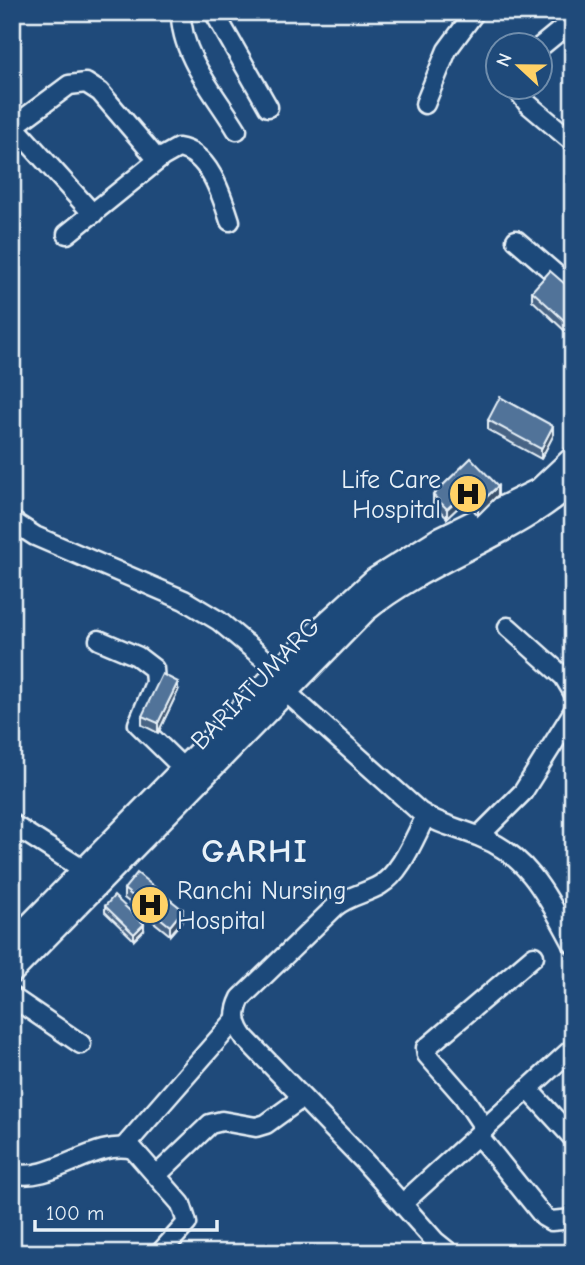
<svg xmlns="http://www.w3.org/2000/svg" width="585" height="1265" font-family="'Comic Neue',sans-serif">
<rect width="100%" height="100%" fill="#1f4a7a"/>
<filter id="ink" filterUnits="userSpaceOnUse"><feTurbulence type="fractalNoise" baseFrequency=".0143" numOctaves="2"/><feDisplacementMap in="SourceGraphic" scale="14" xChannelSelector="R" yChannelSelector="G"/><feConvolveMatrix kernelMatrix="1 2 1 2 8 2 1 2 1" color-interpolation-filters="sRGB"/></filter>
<g filter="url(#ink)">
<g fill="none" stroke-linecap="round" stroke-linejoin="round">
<defs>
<g id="minor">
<path d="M181 12C180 55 216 95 237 130"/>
<path d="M214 12 268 107"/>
<path d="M540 47 573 20"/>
<path d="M516 88 528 104 573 142"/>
<path d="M425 104 447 50 475 12"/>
<path d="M12 124 93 214"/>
<path d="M14 126 69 85 86 83 100 92 158 160"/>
<path d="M67 234 162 157 178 148C209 152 222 196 230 221"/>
<path d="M516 240 573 289"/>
<path d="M12 521 35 536 184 600 219 621 280 672"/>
<path d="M508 627 564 677 573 692"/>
<path d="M99 640 137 656 154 669 155 683 138 724 185 770"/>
<path d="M285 691 420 812C439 825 459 828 480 837 530 856 549 900 573 944"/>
<path d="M426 816C414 838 402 872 380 885 365 894 349 895 335 907L241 998C233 1014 235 1024 245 1038L364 1161 435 1241 450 1253"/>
<path d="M12 824 84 870"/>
<path d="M479 836 523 792 573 712"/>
<path d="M12 997 81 1044"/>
<path d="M528 1089 573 1138"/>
<path d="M485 1129 463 1096 427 1055 426 1048 534 956"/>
<path d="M478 1135 544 1217 551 1221 573 1219"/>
<path d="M124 1147 235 1020"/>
<path d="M12 1173C52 1184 93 1139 133 1149L181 1204 187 1223 160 1253"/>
<path d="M157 1175 210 1124 222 1121 256 1127 266 1124 302 1098"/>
<path d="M403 1203 573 1048"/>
</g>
<g id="major">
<path d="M12 944 320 630 375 580 442 538 540 490 573 459"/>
<path d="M12 971 365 610C428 558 517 534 573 481"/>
</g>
</defs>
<!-- minor casing -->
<use href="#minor" stroke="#e8f1f8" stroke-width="23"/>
<!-- major casing -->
<use href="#major" stroke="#e8f1f8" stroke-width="28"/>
<!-- minor -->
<use href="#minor" stroke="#1f4a7a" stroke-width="18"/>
<!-- major -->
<use href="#major" stroke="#1f4a7a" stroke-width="23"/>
</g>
<!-- wall -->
<g fill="#466384" stroke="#e8f1f8" stroke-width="2">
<path d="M532 291H573V324L566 332 532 300Z"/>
<path d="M488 420 553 436 541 459 488 430Z"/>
<path d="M471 458 498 495 478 515 465 501 447 518 433 504V495Z"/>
<path d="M178 691 158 733 142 725V716Z"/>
<path d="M124 889 183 920 170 935 124 898Z"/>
<path d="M105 906 144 930 134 940 105 912Z"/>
</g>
<!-- shaded-wall -->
<g fill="#39506b" stroke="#e8f1f8" stroke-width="2">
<path d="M573 315V324L566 332V322Z"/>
<path d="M553 426V436L541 459V449Z"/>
<path d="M498 486V495L478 515V505Z"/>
<path d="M465 492V501L447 518V509Z"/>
<path d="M178 682V691L158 733V723Z"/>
<path d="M183 910V920L170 935V926Z"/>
<path d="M144 924V930L134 940V934Z"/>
</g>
<!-- building -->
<g fill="#517399" stroke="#e8f1f8" stroke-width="2">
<path d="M550 271 573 291V315L566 322 532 291Z"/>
<path d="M500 397 553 426 541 449 488 420Z"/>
<path d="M471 458 498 486 478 505 465 492 447 509 433 495Z"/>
<path d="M162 674 178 682 158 723 142 716Z"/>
<path d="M137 873 183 910 170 926 124 889Z"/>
<path d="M114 896 144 924 134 934 105 906Z"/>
</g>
</g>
<!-- icons -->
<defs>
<symbol id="hospital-disc" viewBox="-11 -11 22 22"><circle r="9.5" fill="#ffd166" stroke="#1f4a7a"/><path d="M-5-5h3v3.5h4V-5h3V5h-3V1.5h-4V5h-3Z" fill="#111"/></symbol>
</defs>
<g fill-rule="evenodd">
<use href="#hospital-disc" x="446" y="472" width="44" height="44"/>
<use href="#hospital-disc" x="128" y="883" width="44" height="44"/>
</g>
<g text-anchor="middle" stroke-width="5" stroke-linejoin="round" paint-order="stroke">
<!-- poi labels -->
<g font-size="26" fill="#e8f1f8" stroke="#1f4a7a" text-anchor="end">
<text x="441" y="488">Life Care<tspan x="441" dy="30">Hospital</tspan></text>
<text x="177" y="899" text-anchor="start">Ranchi Nursing<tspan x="177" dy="30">Hospital</tspan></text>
</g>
<!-- street labels -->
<g font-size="26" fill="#e8f1f8" stroke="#1f4a7a">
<text transform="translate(255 683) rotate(-46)" y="9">BARIATUMARG</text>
</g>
<!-- district labels -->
<g font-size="33" font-weight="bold" letter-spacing="2" fill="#e8f1f8" stroke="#1f4a7a">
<text x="255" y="862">GARHI</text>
</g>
</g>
<!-- margin -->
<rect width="585" height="1265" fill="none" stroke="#1f4a7a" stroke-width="42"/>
<rect x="21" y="21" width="543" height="1223" fill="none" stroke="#e8f1f8" stroke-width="2.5" filter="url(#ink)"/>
<!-- north arrow -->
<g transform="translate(519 66) rotate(292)"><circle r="33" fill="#1f4a7a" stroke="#6f8dac" stroke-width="2"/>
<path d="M0-5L12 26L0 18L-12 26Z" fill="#ffd166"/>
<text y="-10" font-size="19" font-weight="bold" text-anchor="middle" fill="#e8f1f8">N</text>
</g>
<!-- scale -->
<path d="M35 1220v10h182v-10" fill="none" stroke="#e8f1f8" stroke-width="3.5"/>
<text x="46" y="1220" font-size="21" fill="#e8f1f8" stroke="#1f4a7a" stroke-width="5" paint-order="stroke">100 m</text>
</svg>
